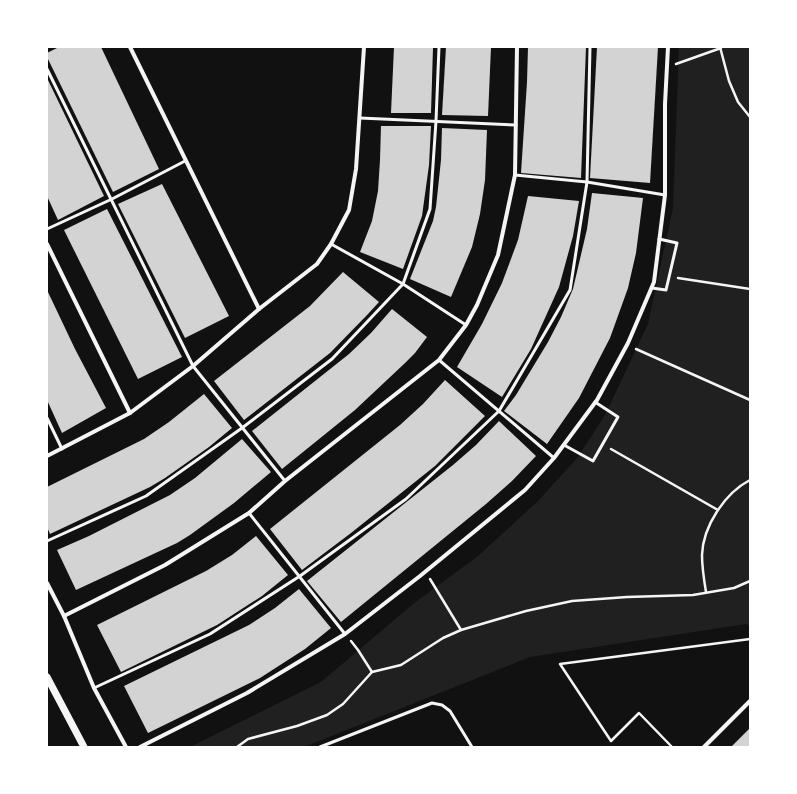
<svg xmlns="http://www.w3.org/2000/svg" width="797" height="794" font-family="'Open Sans',sans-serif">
<rect width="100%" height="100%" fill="#111"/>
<!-- green -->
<path fill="#202020" d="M679 47H750V626L746 624 530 657 304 747H190L321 682 413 604 478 556 538 501 578 457 605 415 648 324 673 208Z"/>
<!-- building -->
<g fill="#d3d3d3">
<path d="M59 47H101L159 169 113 192 47 57V53Z"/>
<path d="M394 47H433L431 113H391Z"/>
<path d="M446 47H491L488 116 442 115Z"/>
<path d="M528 47H586L581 178 521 173 527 82Z"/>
<path d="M597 47H658L650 183 590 178Z"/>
<path d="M47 78 104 196 58 220 47 196Z"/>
<path d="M381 126H431L429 165 422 216 403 269 360 252 372 221 378 191 380 160Z"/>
<path d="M442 128 487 130 485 180 480 214 472 247 451 297 410 279 433 221 436 207 441 160Z"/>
<path d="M162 184 229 316 185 338 118 204Z"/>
<path d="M592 193 643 198 636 253 628 288 610 338 579 398 547 444 504 411 516 395 548 342 561 317 573 289 587 229Z"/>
<path d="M528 196 579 201 573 236 559 287 531 349 502 397 457 367 482 324 502 283 518 240Z"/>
<path d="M107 209 182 357 138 379 64 230Z"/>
<path d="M343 272 379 302 368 314 330 353 244 420 214 381 310 306Z"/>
<path d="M47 290 75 349 106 408 62 433 47 400Z"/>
<path d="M392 309 427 337 415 353 404 364 355 410 282 469 252 431 349 354 371 333Z"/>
<path d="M445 380 485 416 435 466 351 533 302 570 270 529 400 425 423 404Z"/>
<path d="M204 394 232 428 209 447 165 478 150 487 50 534 47 527V487L144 439 169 422Z"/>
<path d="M499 421 536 456 512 481 486 504 341 622 307 581 453 465 476 445Z"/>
<path d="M242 439 271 472 234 503 190 535 177 543 76 590 57 550 89 536 170 495 195 478Z"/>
<path d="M256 536 288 575 262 596 217 625 121 672 97 625 206 571 232 555Z"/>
<path d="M299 589 331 628 305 649 260 678 148 733 124 686 249 625 275 608Z"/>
<path d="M750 728V747H731Z"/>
</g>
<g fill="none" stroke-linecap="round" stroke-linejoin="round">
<!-- path -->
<g stroke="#f5f5f5" stroke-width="2.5">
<path d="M720 47 729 81 738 102 750 117"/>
<path d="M676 64 721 48"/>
<path d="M678 278 750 289"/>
<path d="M636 349 750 400"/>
<path d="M611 449 718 510"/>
<path d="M430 579 461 630"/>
<path d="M706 592C704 580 702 567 702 555 703 526 725 493 750 480"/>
<path d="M351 641 358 650 372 672"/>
<path d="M237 747 248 739 297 726 327 715 343 704 372 672 401 665 443 638 461 630 526 611 572 601 627 597 693 595 734 588 750 581"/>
<path d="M672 747 639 713 611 741 560 664 750 639"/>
</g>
<!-- service -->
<g stroke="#f5f5f5" stroke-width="3">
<path d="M47 69 193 366 285 481"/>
<path d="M360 118 516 125"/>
<path d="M515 175 587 182 665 195"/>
<path d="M47 229 112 199 185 161"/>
<path d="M331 244 403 284 466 325"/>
<path d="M652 288 666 290 677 243 659 239"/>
<path d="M439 360 554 458"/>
<path d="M47 418 62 449"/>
<path d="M564 445 593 461 618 417 595 402"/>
<path d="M249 513 345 634"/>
<path d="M47 541 146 496 242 428 332 359 403 284 430 209 436 121 439 47"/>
<path d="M94 688 210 634 300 576 406 499 499 411 570 290 587 182 590 47"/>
<path d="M320 747 432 703 442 705 450 711 472 747"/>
</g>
<!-- minor -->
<g stroke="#f5f5f5" stroke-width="4">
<path d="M130 47 259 309"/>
<path d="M47 244 130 413"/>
<path d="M47 456 130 413 193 366 259 309 317 264 331 244 349 210 356 169 364 47"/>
<path d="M47 583 64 616 94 688 126 747"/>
<path d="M64 616 165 565 249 513 285 481 439 360 466 325 477 305 498 255 515 175 517 47"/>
<path d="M140 747 247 693 345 634 420 576 525 490 554 458 597 400 628 343 654 282 665 195V104L668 47"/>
<path d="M704 747 750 701"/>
</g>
<!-- tertiary -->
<path stroke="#f5f5f5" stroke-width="7" d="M47 677 84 747"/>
</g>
<!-- border -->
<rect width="797" height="794" fill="none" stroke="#ffffff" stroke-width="96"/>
</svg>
